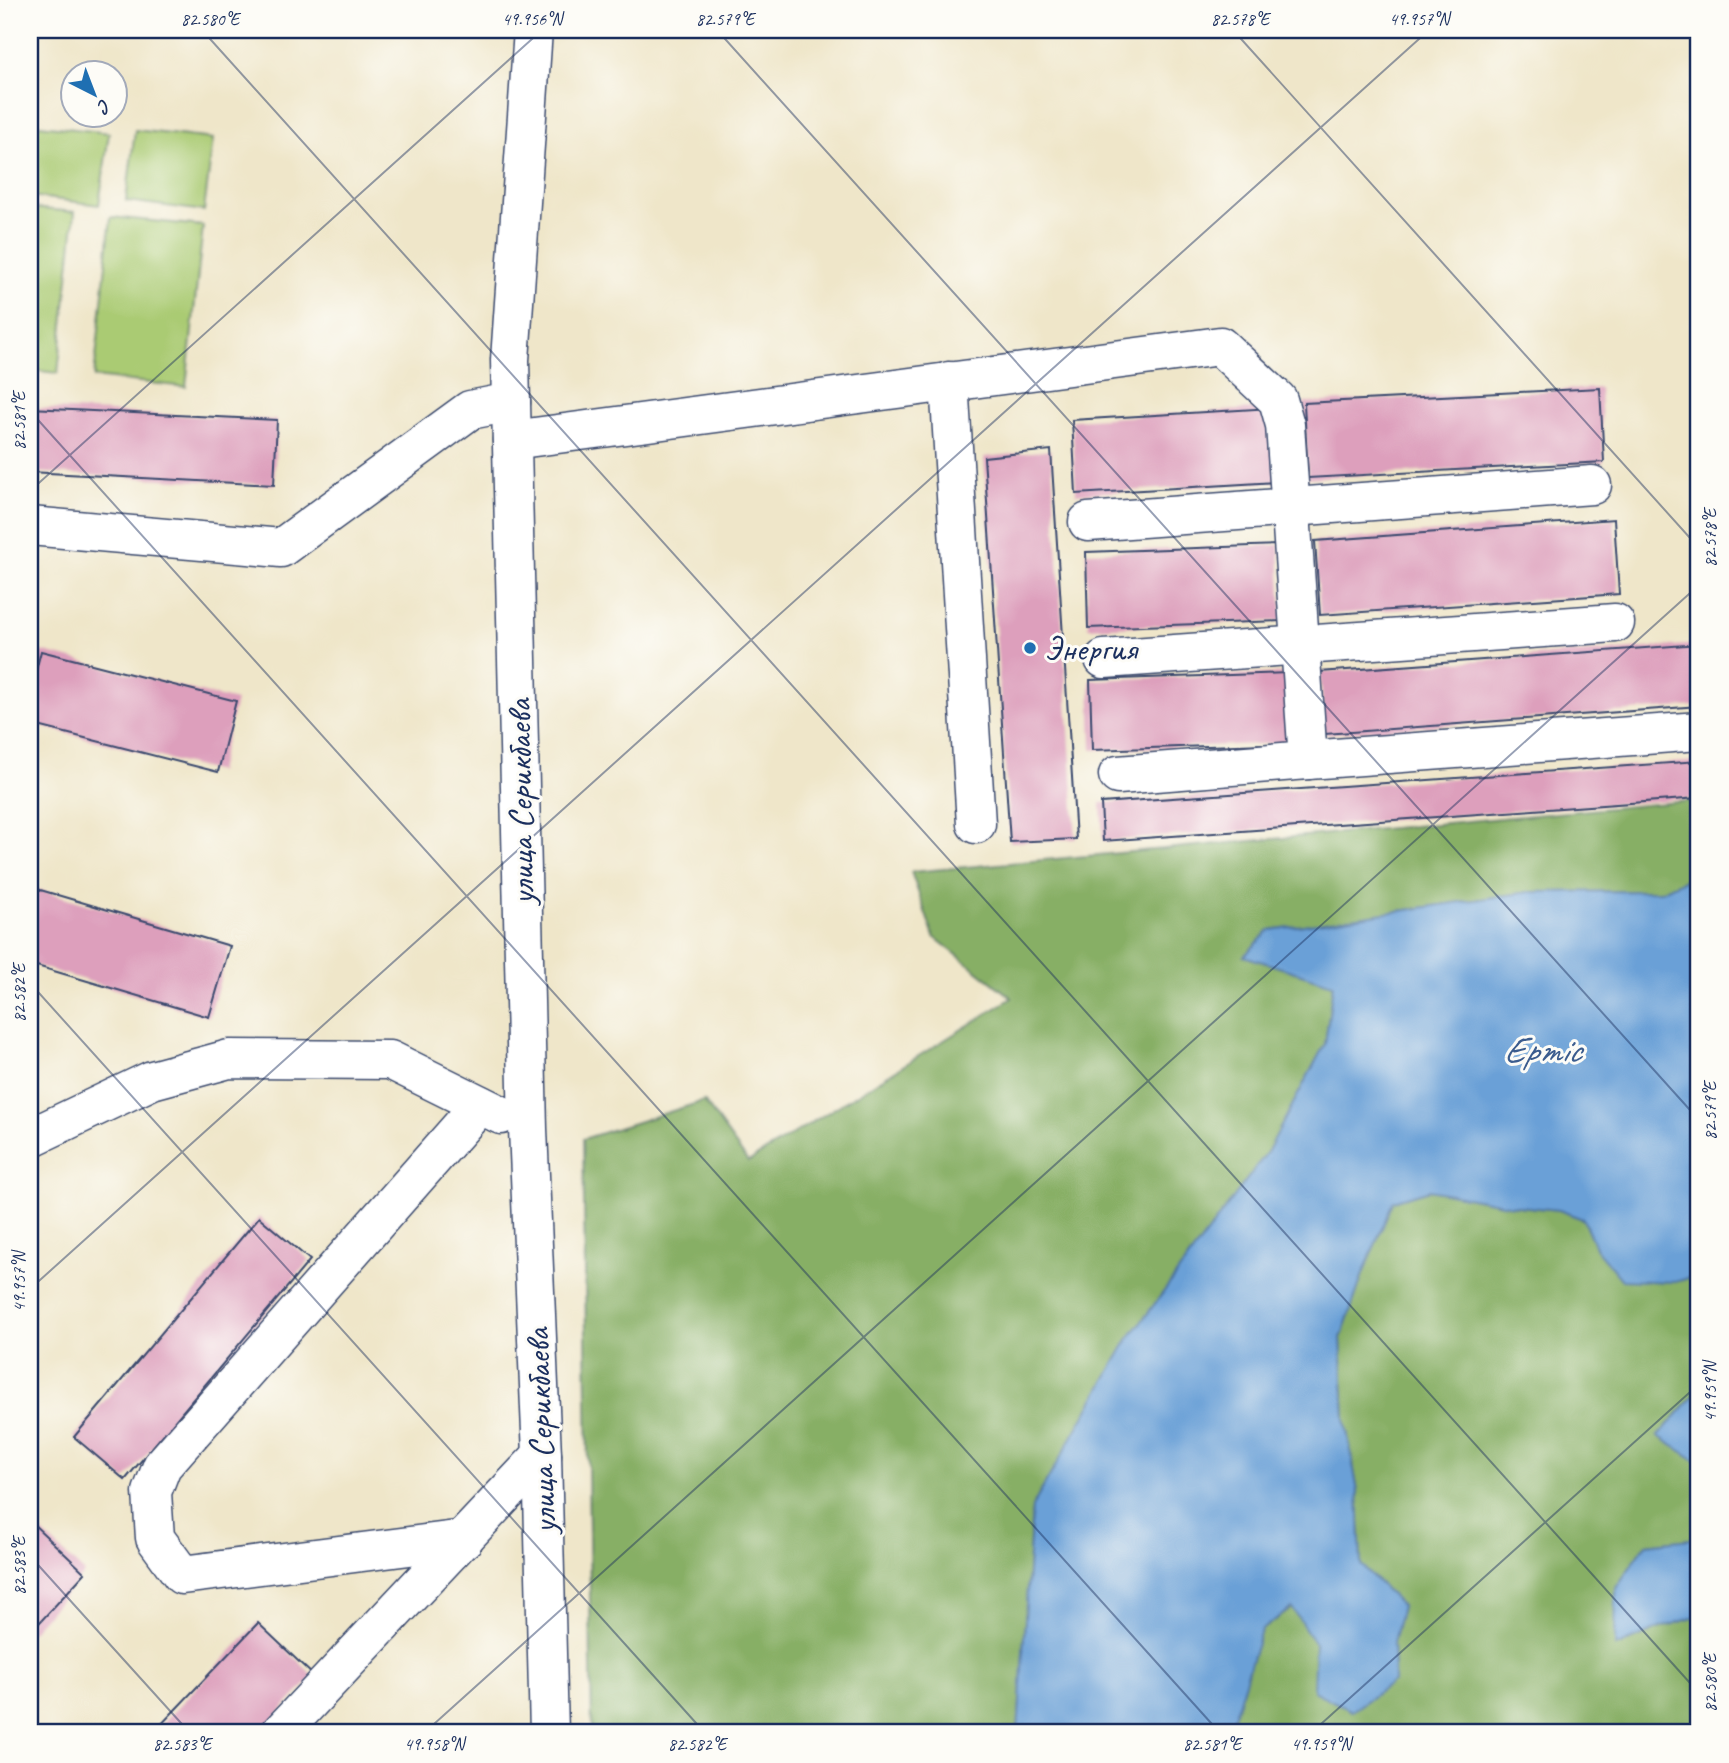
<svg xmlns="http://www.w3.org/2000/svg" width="1729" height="1763" font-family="Caveat,sans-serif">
<rect width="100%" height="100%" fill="#fdfcf7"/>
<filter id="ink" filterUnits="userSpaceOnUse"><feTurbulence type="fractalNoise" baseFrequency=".0143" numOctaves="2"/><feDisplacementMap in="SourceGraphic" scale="14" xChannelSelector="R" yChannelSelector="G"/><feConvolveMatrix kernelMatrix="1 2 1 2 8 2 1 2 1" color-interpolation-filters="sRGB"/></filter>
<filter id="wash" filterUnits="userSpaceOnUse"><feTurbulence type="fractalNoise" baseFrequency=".00686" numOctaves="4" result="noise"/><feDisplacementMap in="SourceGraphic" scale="28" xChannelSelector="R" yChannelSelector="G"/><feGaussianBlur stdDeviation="1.57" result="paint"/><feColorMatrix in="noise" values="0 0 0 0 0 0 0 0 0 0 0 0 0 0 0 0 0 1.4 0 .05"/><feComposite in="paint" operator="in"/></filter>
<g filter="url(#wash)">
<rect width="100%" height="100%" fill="#efe6c9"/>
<!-- green -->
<g fill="#aacb73" stroke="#627d68" stroke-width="2">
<path d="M31 124 109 133 99 205 30 196Z"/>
<path d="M135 130 213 139 204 211 126 201Z"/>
<path d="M30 208 75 212 58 373 30 370Z"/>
<path d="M111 217 203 226 186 387 94 377Z"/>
</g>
<!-- forest -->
<g fill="#87af65" stroke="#516f62" stroke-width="2">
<path d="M1699 800V873L1661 891 1529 892 1270 930 1244 956 1333 984 1325 1044 1268 1151 1128 1340 1032 1507 1018 1733H592L583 1139 704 1101 748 1162 1012 998 934 937 911 872Z"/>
<path d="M1429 1190 1508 1205 1559 1210 1583 1219 1596 1249 1675 1282 1699 1275V1390L1658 1436 1699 1462V1538L1646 1544 1616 1588V1647L1660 1628 1699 1616V1721L1683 1733H1227L1235 1714 1261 1630 1293 1608 1315 1644 1394 1681 1393 1642 1402 1606 1361 1565 1358 1492 1345 1420 1341 1338 1363 1274 1393 1201Z"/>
</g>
<!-- water -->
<g fill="#6aa0d7" stroke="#42689a" stroke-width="2">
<path d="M1699 873V1275L1675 1282 1622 1280 1596 1249 1583 1219 1559 1210 1508 1205 1429 1190 1393 1201 1363 1274 1341 1338 1345 1420 1358 1492 1361 1565 1402 1606 1393 1642 1394 1681 1352 1711 1313 1691 1315 1644 1292 1608 1261 1630 1235 1714 1226 1733H1018L1032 1507 1128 1340 1268 1151 1325 1044 1333 984 1244 956 1270 930 1529 892 1661 891Z"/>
<path d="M1699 1390V1462L1658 1436Z"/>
<path d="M1699 1538V1616L1660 1628 1615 1647 1616 1588 1646 1544Z"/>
</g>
<g id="blocks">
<!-- building -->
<g fill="#dd9fbc">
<path d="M1600 388 1604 462 1308 478 1304 403Z"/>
<path d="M30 408 277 420 274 485 30 472Z"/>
<path d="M1272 408 1276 482 1076 494 1072 420Z"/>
<path d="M1051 450 1076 839 1010 842 984 457Z"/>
<path d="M1614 519 1619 594 1320 615 1315 541Z"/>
<path d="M1279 545 1282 621 1088 628 1086 552Z"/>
<path d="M1699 644V706L1325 734 1320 672Z"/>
<path d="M41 651 236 701 218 772 30 724V694Z"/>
<path d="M1288 673 1291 743 1092 750 1090 680Z"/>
<path d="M1699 761V798L1103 841 1101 803Z"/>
<path d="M37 889 230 946 209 1017 30 964V912Z"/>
<path d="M259 1217 310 1260 125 1480 74 1437Z"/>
<path d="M30 1521 85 1573 30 1633Z"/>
<path d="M258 1623 314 1676 260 1733H153Z"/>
</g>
</g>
</g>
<g filter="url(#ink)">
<use href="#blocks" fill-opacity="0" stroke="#3b4a6e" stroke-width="2"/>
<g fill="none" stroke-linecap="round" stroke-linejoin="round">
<defs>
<g id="minor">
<path d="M533 30 510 360 528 1129 542 1455 549 1733"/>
<path d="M949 381 976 824"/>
<path d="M512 440 1220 346 1278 400 1285 425 1308 760 1118 775"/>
<path d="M1088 522 1592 485"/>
<path d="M30 526 281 548 470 410 511 402"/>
<path d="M1104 659 1615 623"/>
<path d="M1308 760 1699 731"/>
<path d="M30 1138 152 1080 229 1059 390 1060 501 1115"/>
<path d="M464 1539 182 1575 155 1538 152 1492 162 1466 480 1105"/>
<path d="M280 1733 542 1455"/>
</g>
</defs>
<!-- minor casing -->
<use href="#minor" stroke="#3b4a6e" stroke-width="41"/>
<!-- minor -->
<use href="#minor" stroke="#fff" stroke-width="38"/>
</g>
</g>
<!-- ticks -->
<path fill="none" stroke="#1b2f5e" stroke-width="2" stroke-opacity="0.45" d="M202 30 1699 1693M717 30 1699 1120M1233 30 1699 548M30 411 1220 1733M30 491 542 30M30 983 705 1733M30 1289 1429 30M30 1556 190 1733M424 1733 1699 585M1311 1733 1699 1384"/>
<!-- markers -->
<circle fill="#1f6fb2" stroke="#fdfcf7" stroke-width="2.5" cx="1030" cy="648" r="7"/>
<g text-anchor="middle" stroke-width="6" stroke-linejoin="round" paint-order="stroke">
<!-- poi labels -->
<g font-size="35" fill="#1b2f5e" stroke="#fdfcf7" text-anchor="start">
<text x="1044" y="660">Энергия</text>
</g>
<!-- street labels -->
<g font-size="35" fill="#1b2f5e" stroke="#fdfcf7">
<text transform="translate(520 802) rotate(-91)" y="12">улица Серикбаева</text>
<text transform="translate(540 1431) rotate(-92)" y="12">улица Серикбаева</text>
</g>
<!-- water labels -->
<g font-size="37" font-style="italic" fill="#3b5c8e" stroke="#fdfcf7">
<text x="1542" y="1062">Ертіс</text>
</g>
</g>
<!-- margin -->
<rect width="1729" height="1763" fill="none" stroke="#fdfcf7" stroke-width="77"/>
<!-- north arrow -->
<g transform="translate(94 94) rotate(138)"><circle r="33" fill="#fdfcf7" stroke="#a3aaba" stroke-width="2"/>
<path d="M0-5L12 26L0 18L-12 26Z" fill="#1f6fb2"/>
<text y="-10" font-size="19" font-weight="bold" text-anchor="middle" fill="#1b2f5e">С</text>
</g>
<rect x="38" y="38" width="1652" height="1686" fill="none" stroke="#1b2f5e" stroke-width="2.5"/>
<g font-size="18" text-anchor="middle" fill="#1b2f5e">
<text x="210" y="25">82.580°E</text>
<text x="532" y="25">49.956°N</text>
<text x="725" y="25">82.579°E</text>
<text x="1240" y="25">82.578°E</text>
<text x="1419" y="25">49.957°N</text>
<text transform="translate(19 421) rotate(-90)" y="6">82.581°E</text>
<text transform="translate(1710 538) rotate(-90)" y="6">82.578°E</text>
<text transform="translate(19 993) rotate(-90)" y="6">82.582°E</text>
<text transform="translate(1710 1111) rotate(-90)" y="6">82.579°E</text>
<text transform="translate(19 1282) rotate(-90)" y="6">49.957°N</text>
<text transform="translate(1710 1392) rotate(-90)" y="6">49.959°N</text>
<text transform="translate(19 1566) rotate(-90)" y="6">82.583°E</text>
<text transform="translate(1710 1683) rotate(-90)" y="6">82.580°E</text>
<text x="182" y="1750">82.583°E</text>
<text x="434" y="1750">49.958°N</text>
<text x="697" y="1750">82.582°E</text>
<text x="1212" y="1750">82.581°E</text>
<text x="1321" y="1750">49.959°N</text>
</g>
</svg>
